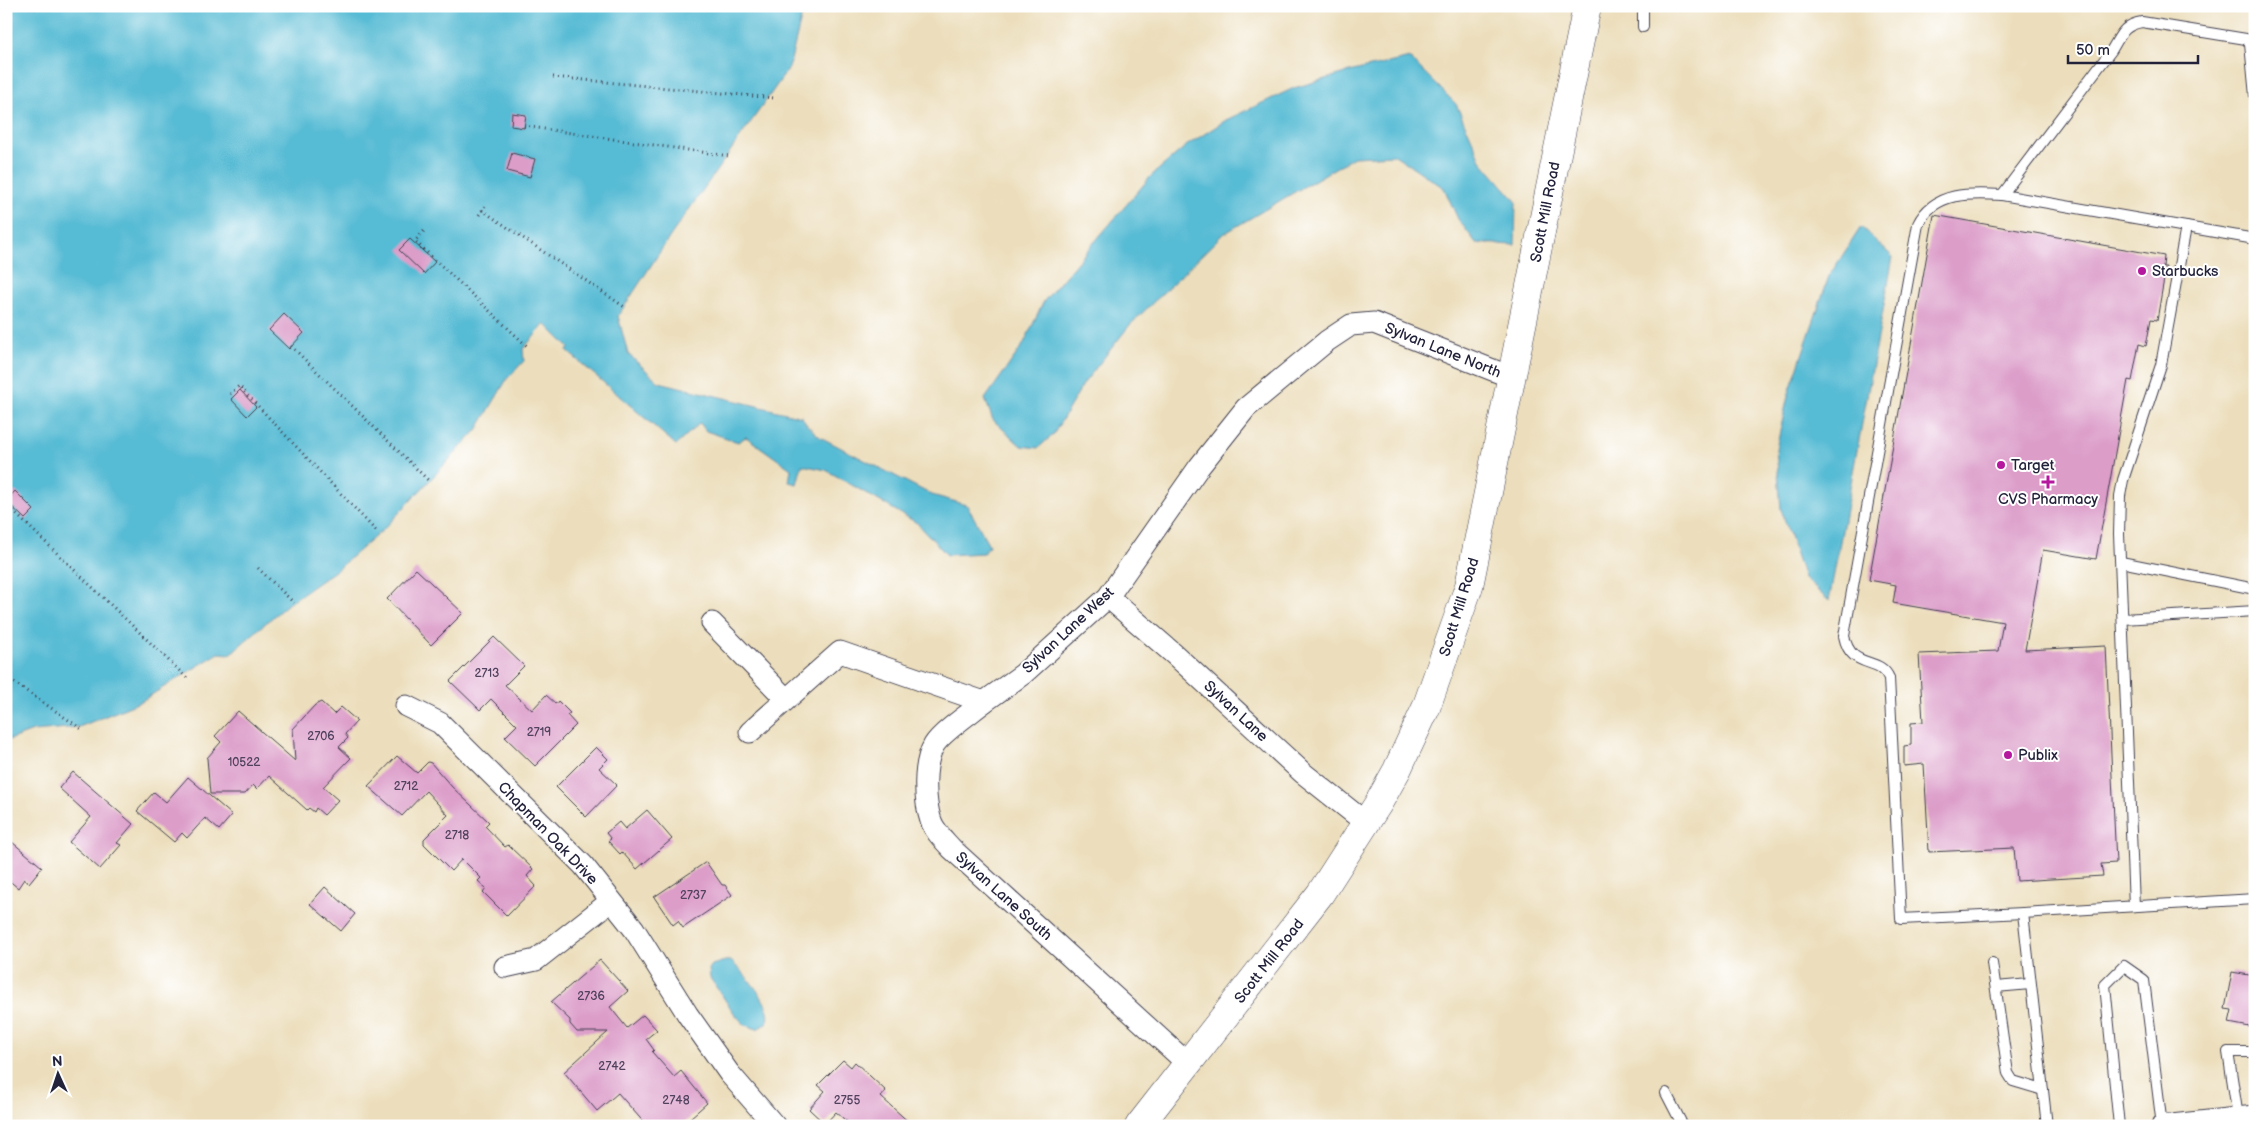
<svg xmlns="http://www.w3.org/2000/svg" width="2261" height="1132" font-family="'Balsamiq Sans',sans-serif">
<rect width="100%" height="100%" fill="#fff"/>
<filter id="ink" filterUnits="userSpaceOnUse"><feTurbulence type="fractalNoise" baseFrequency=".02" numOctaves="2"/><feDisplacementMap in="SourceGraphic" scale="10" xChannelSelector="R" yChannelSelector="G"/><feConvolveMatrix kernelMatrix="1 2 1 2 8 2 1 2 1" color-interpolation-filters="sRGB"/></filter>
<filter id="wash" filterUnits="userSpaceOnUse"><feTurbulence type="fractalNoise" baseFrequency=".0096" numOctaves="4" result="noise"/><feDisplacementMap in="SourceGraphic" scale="20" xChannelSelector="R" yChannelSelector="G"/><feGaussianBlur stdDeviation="1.12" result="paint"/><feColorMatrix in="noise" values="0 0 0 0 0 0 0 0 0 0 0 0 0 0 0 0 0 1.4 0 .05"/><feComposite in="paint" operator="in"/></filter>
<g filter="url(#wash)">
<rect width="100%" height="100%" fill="#ecdebc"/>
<!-- water -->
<g fill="#56bbd4" stroke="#3c6e88">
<path d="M6 6H804L789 68 671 235 618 316 628 354 659 382 802 417 807 425 820 437 932 495 967 505 989 545 984 553 947 555 917 523 826 470 802 465 797 484 789 482 791 469 746 437 738 442 706 431 700 423 676 445 567 351 569 348 545 324 523 349 524 361 507 379 477 430 384 529 335 571 289 603 230 654 219 653 140 702 79 727 33 731 6 741Z"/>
<path d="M1410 58 1456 104 1482 162 1516 201 1515 245 1476 243 1458 219 1444 188 1395 155 1354 157 1222 235 1129 326 1084 383 1053 435 1038 448 1021 446 993 420 985 399 1023 345 1044 301 1151 176 1186 146 1226 120 1294 88 1353 71Z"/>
<path d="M1861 227 1893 257 1829 601 1804 578 1781 509 1776 449 1788 396 1829 276Z"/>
<path d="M725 961H731C741 970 777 1008 767 1022 765 1025 760 1027 757 1029L745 1025 734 1013 710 978 709 969 712 965Z"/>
</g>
<g id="blocks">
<!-- building -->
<g fill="#dc9dc9">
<path d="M512 113 526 115 524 128 511 126Z"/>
<path d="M512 153 535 159 530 177 507 171Z"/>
<path d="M1934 215 2164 256 2163 267H2166L2157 320 2151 319 2146 346 2139 344 2132 381 2128 380 2096 559 2043 550 2025 650 2106 646 2116 863 2101 864 2103 876 2017 881 2014 848 1929 852 1924 764 1904 766V746L1911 745V723L1923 722 1919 654 1998 651 2003 622 1893 603 1896 585 1869 580Z"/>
<path d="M410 239 435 262 424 274 399 250Z"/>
<path d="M284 314 304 333 289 349 269 330Z"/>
<path d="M240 390 256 407 247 416 231 399Z"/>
<path d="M15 491 34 510 25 519 6 501Z"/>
<path d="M416 569 463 613 431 645 387 599Z"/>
<path d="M494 637 524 666 505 685 532 710 546 695 556 704 558 701 570 713 567 715 576 725 535 766 505 737 517 725 491 699 480 710 450 681Z"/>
<path d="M321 702 334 714 341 707 357 721 345 734 348 738 339 747 351 758 323 787 338 800 324 815 316 808 314 812 309 808 307 810 269 776 257 789 253 785 245 794H210L207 758 221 742 215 736 238 711 295 761 293 729 315 705Z"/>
<path d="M596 747 608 759 599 768 617 785 586 817 556 787Z"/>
<path d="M397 756 417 773 428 762 431 763 452 787 489 822 485 826 505 847 508 845 533 869 527 876 536 886 507 916 483 892 486 888 478 881 481 878 462 859 451 871 424 844V839L448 815 426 791 402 816 368 786Z"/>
<path d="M73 772 133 824 117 843 121 845 100 869 69 842 91 817 59 788Z"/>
<path d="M188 777 232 815 219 830 205 818 187 838 182 833 174 842 137 811 154 792 166 802Z"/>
<path d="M647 810 672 839 637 869 622 852 620 854 608 841 611 839 606 833 619 822 625 829Z"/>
<path d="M6 837 42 867 29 883 24 879 18 888 6 878Z"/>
<path d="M706 862 722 885H725L732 895 683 928 678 921 673 925 654 897Z"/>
<path d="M325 887 355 914 341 931 310 904Z"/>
<path d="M600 960 628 991 610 1007 627 1028 643 1015 657 1030 646 1039 654 1050 652 1052 674 1077 681 1071 707 1103 681 1126H647L618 1093 597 1111 564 1072 608 1032H577L570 1024V1020L551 1002Z"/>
<path d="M2232 972 2255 976V1028L2229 1023 2232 1010 2225 1009Z"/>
<path d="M843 1060 851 1067 855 1062 886 1091 881 1097 913 1126H852L836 1112 825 1124 809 1109 825 1091 818 1085Z"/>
</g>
</g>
</g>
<g filter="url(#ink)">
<use href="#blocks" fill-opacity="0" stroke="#403e4e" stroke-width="1"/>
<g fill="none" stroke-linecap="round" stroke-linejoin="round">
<defs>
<g id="lane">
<path d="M1643 6V27"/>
<path d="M2255 96 2250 44 2246 39 2142 22C2123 25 2121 35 2111 51L2002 195 2255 239"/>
<path d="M2002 195C1971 193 1934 191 1918 224L1844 636C1851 671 1879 655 1889 678L1901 919 2023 913"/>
<path d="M2121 562 2255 589"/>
<path d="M2123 619 2255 611"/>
<path d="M2134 906 2119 534 2120 496 2123 480 2161 365 2186 227"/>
<path d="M1992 963 2008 1073 2013 1081 2043 1090"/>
<path d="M1996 987 2030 984"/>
<path d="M1666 1093 1683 1126"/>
<path d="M2238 1117 2228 1052H2255"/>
<path d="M2047 1126 2023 913 2255 899"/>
<path d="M2119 1126 2105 985 2124 966 2144 980 2162 1126"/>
</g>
<g id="street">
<path d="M1108 597 1175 655 1303 773 1366 823"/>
<path d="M712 623 786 699"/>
<path d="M984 702C972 712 942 732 934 745 923 764 924 800 931 821 935 832 944 840 952 849L1188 1064"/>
<path d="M406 706 440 723 583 865 634 929 688 1015 729 1073 775 1126"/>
<path d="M750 732 840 652 984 702 1023 674 1108 597 1199 467 1246 408 1327 341 1351 325 1374 323 1513 378"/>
<path d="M505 967 536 960 611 901"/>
<path d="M2162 1126 2255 1116"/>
</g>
<path id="secondary" d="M1139 1126 1320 894 1378 804 1397 770 1426 708 1469 586 1587 6"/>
</defs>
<!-- lane casing -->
<use href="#lane" stroke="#403e4e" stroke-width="12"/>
<!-- street casing -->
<use href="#street" stroke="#403e4e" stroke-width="23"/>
<!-- secondary casing -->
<use href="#secondary" stroke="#403e4e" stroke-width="29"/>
<!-- path -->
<g stroke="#403e4e" stroke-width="3" stroke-dasharray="1 4" stroke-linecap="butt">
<path d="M742 6 806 11"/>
<path d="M553 77 774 98"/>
<path d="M524 126 729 156"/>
<path d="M482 210 626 308"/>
<path d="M479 215 485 206"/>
<path d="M424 231 415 241 527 346"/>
<path d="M291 346 430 482"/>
<path d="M230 394 239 386 376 531"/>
<path d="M13 511 188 679"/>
<path d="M258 568 294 603"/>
<path d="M6 677 83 730"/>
</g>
<!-- lane -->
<use href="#lane" stroke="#fff" stroke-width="10"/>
<!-- street -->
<use href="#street" stroke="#fff" stroke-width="21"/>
<!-- secondary -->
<use href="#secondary" stroke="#fff" stroke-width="28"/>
</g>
</g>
<!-- markers -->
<g fill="#b5179e" stroke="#fff" stroke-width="2">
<circle cx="2142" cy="271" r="5"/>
<circle cx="2001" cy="465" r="5"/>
<path d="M2045.5 474.5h5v5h5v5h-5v5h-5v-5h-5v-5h5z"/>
<circle cx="2008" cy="755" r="5"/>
</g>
<g text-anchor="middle" stroke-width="4" stroke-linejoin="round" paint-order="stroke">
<!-- number labels -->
<g font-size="12" fill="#50415e">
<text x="487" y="677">2713</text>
<text x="539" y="736">2719</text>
<text x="321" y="740">2706</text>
<text x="244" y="766">10522</text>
<text x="406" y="790">2712</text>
<text x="457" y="839">2718</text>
<text x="693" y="899">2737</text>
<text x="591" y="1000">2736</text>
<text x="612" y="1070">2742</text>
<text x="676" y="1104">2748</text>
<text x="847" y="1104">2755</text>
</g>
<!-- street labels -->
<g font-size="15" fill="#22223b" stroke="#fff">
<text transform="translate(1545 212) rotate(-79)" y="5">Scott Mill Road</text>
<text transform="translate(1443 350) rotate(22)" y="5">Sylvan Lane North</text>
<text transform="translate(1459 607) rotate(-73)" y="5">Scott Mill Road</text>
<text transform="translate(1068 630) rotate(-43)" y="5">Sylvan Lane West</text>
<text transform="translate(1236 711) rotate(43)" y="5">Sylvan Lane</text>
<text transform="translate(548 833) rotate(46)" y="5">Chapman Oak Drive</text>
<text transform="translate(1004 896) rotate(42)" y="5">Sylvan Lane South</text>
<text transform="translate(1269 961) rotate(-52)" y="5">Scott Mill Road</text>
</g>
<!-- poi labels -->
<g font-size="15" fill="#22223b" stroke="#fff" text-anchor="start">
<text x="2152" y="276">Starbucks</text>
<text x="2011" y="470">Target</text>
<text x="2048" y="504" text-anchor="middle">CVS Pharmacy</text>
<text x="2018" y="760">Publix</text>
</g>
</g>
<!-- margin -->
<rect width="2261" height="1132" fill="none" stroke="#fff" stroke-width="25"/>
<!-- north arrow -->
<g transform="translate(58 1074) rotate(357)" stroke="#ffffff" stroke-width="4" paint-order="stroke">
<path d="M0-4L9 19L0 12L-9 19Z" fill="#22223b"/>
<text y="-8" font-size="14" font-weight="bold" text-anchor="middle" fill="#22223b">N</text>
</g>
<!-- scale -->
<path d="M2068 55v8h130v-8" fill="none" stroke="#22223b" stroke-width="2.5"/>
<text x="2076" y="55" font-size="15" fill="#22223b" stroke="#ffffff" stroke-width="4" paint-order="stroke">50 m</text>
</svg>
